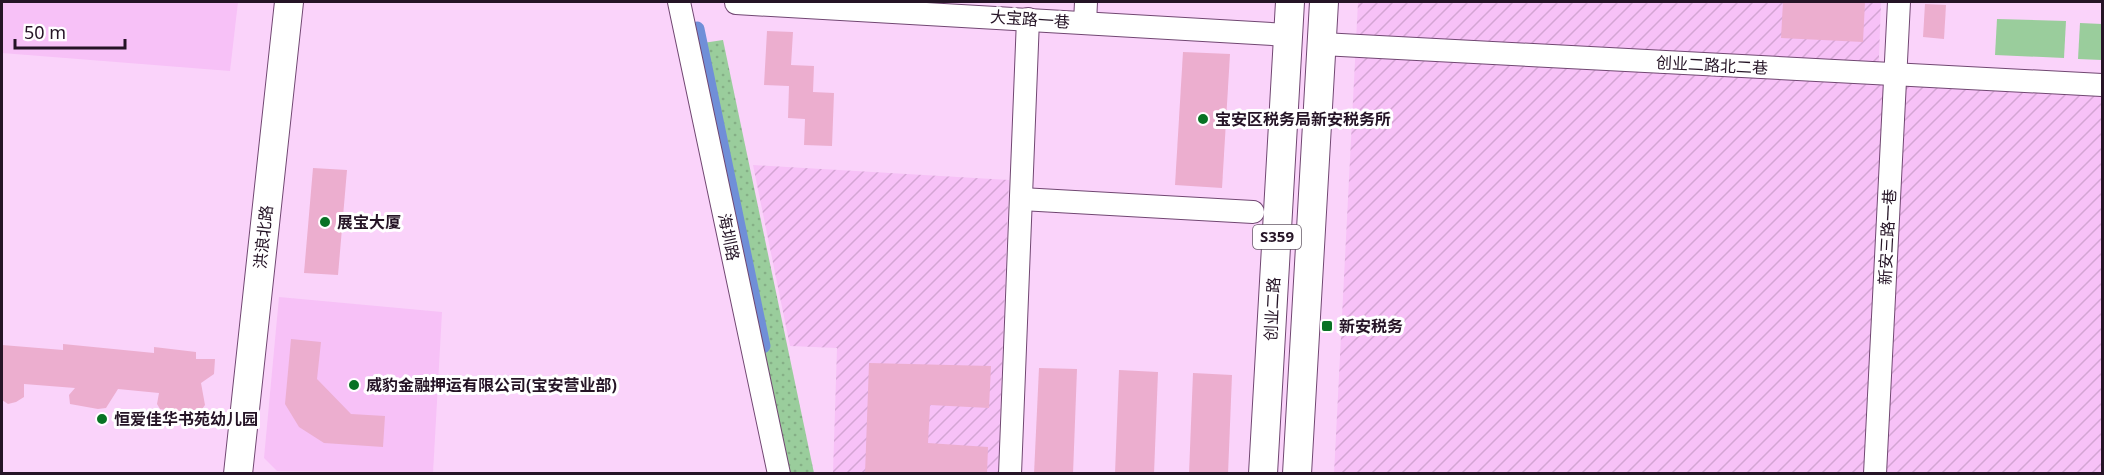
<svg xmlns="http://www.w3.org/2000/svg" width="2104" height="475" font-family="'Noto Sans','Noto Sans SC',sans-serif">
<defs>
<pattern id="industrial-furrows" width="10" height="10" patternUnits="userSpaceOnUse" patternTransform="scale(1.5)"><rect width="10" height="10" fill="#f7c1f7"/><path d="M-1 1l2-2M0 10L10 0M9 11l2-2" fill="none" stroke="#d4a5d4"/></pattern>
<pattern id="park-dots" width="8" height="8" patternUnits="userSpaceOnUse" patternTransform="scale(1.5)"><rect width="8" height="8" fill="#9acd9c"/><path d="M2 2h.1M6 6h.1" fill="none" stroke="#85af86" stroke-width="1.8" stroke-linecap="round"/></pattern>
</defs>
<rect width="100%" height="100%" fill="#fad3fa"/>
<!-- built -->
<g fill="#f7c1f7">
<path d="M2 2H238L230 71 2 53Z"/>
<path d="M279 297 442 312 433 473 277 471 264 458Z"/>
</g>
<!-- industrial -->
<g fill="url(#industrial-furrows)">
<path d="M1358 2H1881L1878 83 2102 93V473L1334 474Z"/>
<path d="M753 165 1009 180 998 473H833L837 348 790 346Z"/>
</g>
<!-- grass -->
<g fill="#9acd9c">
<path d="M1997 19 2066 21 2064 58 1995 55Z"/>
<path d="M2080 23 2102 24V60L2078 59Z"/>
</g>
<!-- park -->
<path fill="url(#park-dots)" d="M723 40 814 473H778L683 46Z"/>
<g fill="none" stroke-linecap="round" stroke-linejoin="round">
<!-- canal -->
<path stroke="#708fd8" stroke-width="15" d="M697 29 763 346"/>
</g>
<!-- building -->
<g fill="#ecaecf">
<path d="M1783 2H1865L1863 42 1781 38Z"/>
<path d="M1925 4 1946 5 1944 39 1923 37Z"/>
<path d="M767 31 793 32 791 65 814 66 813 92 834 93 832 146 804 145 805 119 788 118 789 86 764 85Z"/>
<path d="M1183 52 1230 54 1222 188 1175 185Z"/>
<path d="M313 168 347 170 338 275 304 273Z"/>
<path d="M291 339 321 342 317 379 351 414 385 416 383 447 324 443 299 427 285 404Z"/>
<path d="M63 344 154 353V347L196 352V359H215L214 374 201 383 205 405 200 412 186 414 160 409 157 404 159 393 118 389 106 408 98 409 70 404 69 395 75 388 24 384V397L16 402 8 404 2 400V345L63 350Z"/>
<path d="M869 363 991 366 989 408 930 405 928 443 988 447 987 474H865Z"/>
<path d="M1039 368 1077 369 1073 474H1034Z"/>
<path d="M1119 370 1158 372 1154 474H1115Z"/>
<path d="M1193 373 1232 375 1228 474H1189Z"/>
</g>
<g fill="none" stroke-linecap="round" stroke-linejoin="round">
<defs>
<g id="minor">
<path d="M679 2 779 474"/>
<path d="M736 3 1288 35"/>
<path d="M1085 23 1086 2"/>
<path d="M1322 44 2102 85"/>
<path d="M1021 199 1253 212"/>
<path d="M1010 474 1028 19"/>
<path d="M1875 474 1899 2"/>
</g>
<g id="major">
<path d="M238 474 289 2"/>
<path d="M1263 474 1290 2"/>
<path d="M1297 474 1324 2"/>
</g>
</defs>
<!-- minor casing -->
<use href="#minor" stroke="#714772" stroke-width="24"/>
<!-- major casing -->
<use href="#major" stroke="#714772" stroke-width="30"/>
<!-- minor -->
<use href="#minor" stroke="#fff" stroke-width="22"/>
<!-- major -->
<use href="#major" stroke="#fff" stroke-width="28"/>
</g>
<!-- markers -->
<g fill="#087224" stroke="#fff" stroke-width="2">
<circle cx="1203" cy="119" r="6"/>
<circle cx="325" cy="222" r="6"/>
<rect x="1321" y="320" width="12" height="12" rx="3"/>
<circle cx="354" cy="385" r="6"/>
<circle cx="102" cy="419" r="6"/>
</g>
<g text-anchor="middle" stroke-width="6" stroke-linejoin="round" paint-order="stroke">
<!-- shield labels -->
<rect fill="#fff" stroke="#665a67" stroke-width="1.5" x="1253" y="225" width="48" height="24" rx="4.5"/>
<g font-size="15" font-weight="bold" fill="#251426">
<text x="1277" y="242">S359</text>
</g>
<!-- street labels -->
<g font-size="16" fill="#251426" stroke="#fff">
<text transform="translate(1030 19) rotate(4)" y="6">大宝路一巷</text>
<text transform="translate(1712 65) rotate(3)" y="6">创业二路北二巷</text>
<text transform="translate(263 237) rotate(-84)" y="6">洪浪北路</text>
<text transform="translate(729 237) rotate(78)" y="6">海圳路</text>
<text transform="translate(1887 237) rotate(-87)" y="6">新安三路一巷</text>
<text transform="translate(1272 309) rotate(-87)" y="6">创业二路</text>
</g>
<!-- poi labels -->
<g font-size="16" font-weight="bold" fill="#251426" stroke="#fff" text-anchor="start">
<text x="1215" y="125">宝安区税务局新安税务所</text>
<text x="337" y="228">展宝大厦</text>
<text x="1339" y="332">新安税务</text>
<text x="366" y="391">威豹金融押运有限公司(宝安营业部)</text>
<text x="114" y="425">恒爱佳华书苑幼儿园</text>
</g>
</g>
<!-- border -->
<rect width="2104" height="475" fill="none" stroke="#251426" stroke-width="6"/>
<!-- scale -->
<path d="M15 39v9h110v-9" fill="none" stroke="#251426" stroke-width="3"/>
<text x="24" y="39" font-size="18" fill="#251426" stroke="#ffffff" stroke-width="4.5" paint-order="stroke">50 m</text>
</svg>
